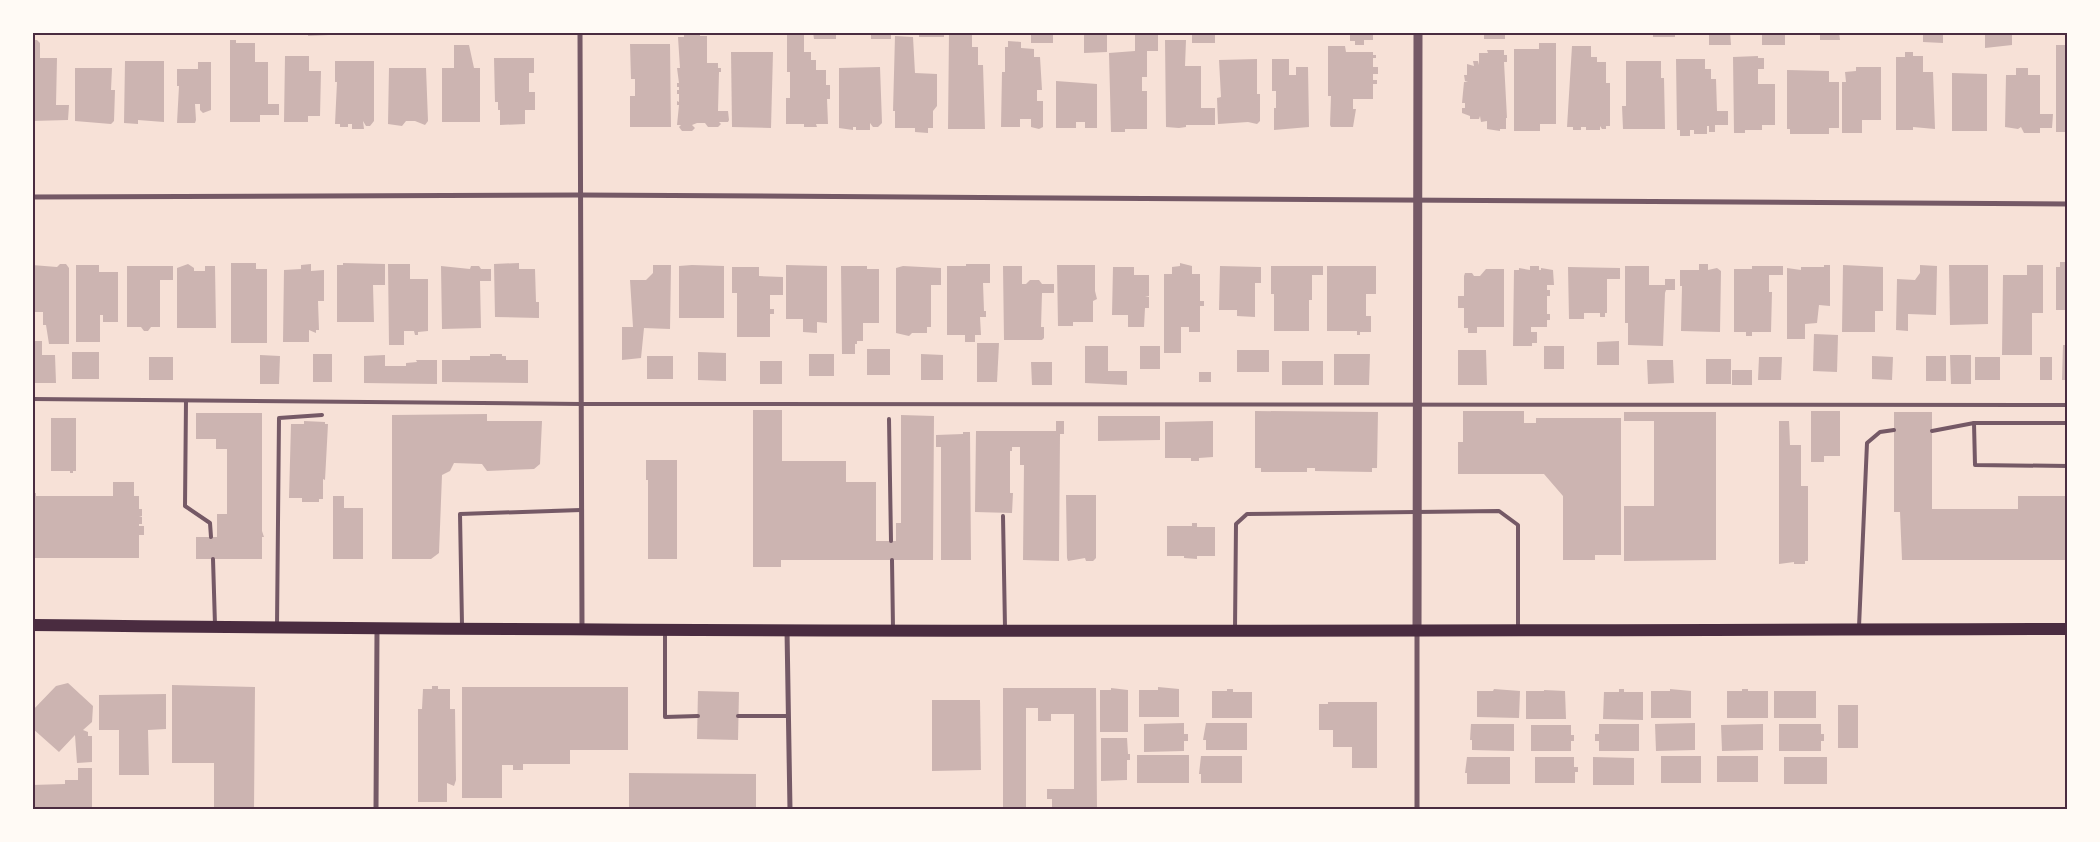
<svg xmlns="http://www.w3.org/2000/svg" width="2100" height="842" font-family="'Roboto Condensed',sans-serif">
<rect width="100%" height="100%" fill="#f7e1d7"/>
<!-- building -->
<g fill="#ccb4b1">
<path d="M308 32H329V35L308 36Z"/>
<path d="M684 32H700V36H707V63H718V68H721V72H719L718 111H728L729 120 728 122H719L721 124 718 127H708L705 123H697L692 125 695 128 692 131H682L679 127 681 125H677L679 105H677V101L679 102V94H677V90H679V87H677V83H679L677 68H680L678 37H684Z"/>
<path d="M787 32H804V52H811V60H816V70H826V85H830V99H827L828 124H816L817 127H804V124H786V98H790V72H787Z"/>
<path d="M813 32H836V39H814Z"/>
<rect x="871" y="32" width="20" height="7"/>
<rect x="919" y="32" width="25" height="5"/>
<path d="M949 32H972V47H978V65H983L985 129H948Z"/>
<rect x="1031" y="32" width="22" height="11"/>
<path d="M1084 32H1107V52L1084 53Z"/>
<path d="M1135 32H1158V51H1147V77H1142V91H1147V129H1125V132H1111L1109 53 1135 51Z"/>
<rect x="1192" y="32" width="23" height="11"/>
<path d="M1350 32H1373V40H1364V45H1355V41H1350Z"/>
<rect x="1484" y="32" width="21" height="7"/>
<rect x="1653" y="32" width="22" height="5"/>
<path d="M1709 32H1730L1731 45H1709Z"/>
<rect x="1762" y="32" width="23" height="13"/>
<path d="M1820 32H1839L1840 40H1820Z"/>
<rect x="1871" y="32" width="22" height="3"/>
<path d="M1923 32H1943V43L1923 42Z"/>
<path d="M1985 32H2012V45L1985 48Z"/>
<path d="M895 36 913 37 915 73 937 74V106L933 111V128H928V133L915 132V128H895V111H893Z"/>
<path d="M32 40H37L40 43V58H57L56 105H69L68 120 32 121Z"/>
<path d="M230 40H236V43H255V62H268V104H279V115H260V122H230Z"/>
<path d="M1165 40H1186L1185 66H1201V108H1215V125H1186V127L1179 128 1166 127Z"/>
<path d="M1008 41 1021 42V48L1034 49V57H1040L1042 90H1037V101H1043V127L1039 129 1031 127V119H1020V127H1001L1002 72H1005V47H1008Z"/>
<path d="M1539 43H1556V124H1540V131H1514V49H1539Z"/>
<path d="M630 44H670L671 127H630V96H635V79H631Z"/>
<path d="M454 45H469L474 68H480V122H442V68H454Z"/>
<rect x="2056" y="45" width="12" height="87"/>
<path d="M1328 46H1345L1346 52H1373V55H1376V58H1373V67H1378V74H1373V80H1377V84H1373V99H1353V109H1356L1353 127H1331L1330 125 1331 96H1328Z"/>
<path d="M1572 46H1591V57H1597V62H1606V83H1610V126H1606V129H1602L1600 126V130H1586V127H1581V130H1573V127H1567Z"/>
<path d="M1487 50H1504V55H1507V62H1504L1507 118H1506V129H1500V131L1487 129V121L1481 122 1480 116 1479 119H1470V116L1462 113V108H1465V103H1462L1464 82H1468L1465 81 1464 75H1467V64L1474 66 1473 61H1478L1479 65V53H1488Z"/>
<path d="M731 52H773L771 128 732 127Z"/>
<path d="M1905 52H1913V56H1923V72H1933L1935 129 1913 127V130H1896V57H1905Z"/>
<path d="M285 56H309V71H321L320 116H308V122H284Z"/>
<path d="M1758 56V58H1764V69H1758V84H1775V125H1762V130H1745V133H1734L1733 57Z"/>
<path d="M494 58H534V73H529V92H535V110H525V124L500 125V110H498V102H495Z"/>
<path d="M1257 59V94H1260V121L1257 124 1248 122 1218 124 1217 98 1221 97 1219 60Z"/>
<path d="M1272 59H1289V75H1296V67H1308L1309 127 1274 130V108H1276V91H1272Z"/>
<path d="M1676 59H1705V69H1711V79H1716L1717 111H1728V125H1715V132H1709V126H1707V134H1694V130H1690V136H1680V130H1677Z"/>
<path d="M125 61H164V122L138 120V124L124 123Z"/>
<path d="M335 61H374V121L370 126H366L363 121 364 129H352V124H348V127H340V124H335L337 82H335Z"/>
<path d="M1626 61H1661V78H1664L1665 129H1623L1622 106H1626Z"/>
<path d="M198 62H211V110L203 113 200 110V104H195L196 120 195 123H177L179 86H177V69H198Z"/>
<path d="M880 67 882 123 878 127H873L870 123V130H856V127H853V130L839 128V68Z"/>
<path d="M1856 67H1881V120H1862V133H1842V82H1846L1845 72 1856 71Z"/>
<path d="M75 68H112L111 90H115L114 121 111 124 75 121Z"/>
<path d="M389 68H426L428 121 425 125 415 121H406L402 126 388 124Z"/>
<path d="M2016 68H2028V75H2040V114H2053L2052 128H2040V133H2024L2021 127 2018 129 2005 127 2006 75H2016Z"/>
<path d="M1787 70 1829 71V82H1839V128H1829V134H1790V129H1787Z"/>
<path d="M1952 73 1987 74V131H1952Z"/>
<path d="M1056 81 1097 84V128H1085V122H1076V128H1056Z"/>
<path d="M2060 262H2068V314H2065V310H2056V267H2060Z"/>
<path d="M231 263H256V269H267V343H231Z"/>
<path d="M343 263 385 264V285H373L374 322H337V265H343Z"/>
<path d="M519 263V269H535L536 302H539V318L495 317 494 264Z"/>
<path d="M1180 263 1192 266V274H1200V301H1204V306H1200V332H1189V327H1181V353H1164V274H1172V267L1180 266Z"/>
<path d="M60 264H66L69 268V344H49L46 325H43V312H32V265L57 267Z"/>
<path d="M188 264 194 268V271H205V266H215L216 328H177V268Z"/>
<path d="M311 264V271L324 270V301H318L319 330H316V333L309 330V342H283L284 270 301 269V265Z"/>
<path d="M388 264H410V279H428V331L418 332V335H415L414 331H404V345H389Z"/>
<path d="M966 264H990V283H983L984 311H986V317H980L981 335H975V342H965V335H947V266H966Z"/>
<path d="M1699 264H1708V270L1717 268 1721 271 1720 332 1681 331 1682 286H1680V270H1699Z"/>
<path d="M76 265H99V272H118V322H103V315H100V342H76Z"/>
<path d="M653 265H671L670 329 644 328 641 358 622 360V327H633L630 280H646L653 273Z"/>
<path d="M692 265 724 266V318H679V266Z"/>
<path d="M786 265 827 266V323L817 322V333L803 332V319H786Z"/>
<path d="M1057 265H1095V291L1097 299 1093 301V322H1073V326H1058Z"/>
<path d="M1824 265H1830V306L1819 305 1817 323 1805 324V339H1787V268L1801 270V267H1824Z"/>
<path d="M1843 265 1883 267V311H1875V332H1842Z"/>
<path d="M1920 265 1937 266 1936 315 1908 314V331L1896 330 1897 279 1915 280 1920 273Z"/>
<path d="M1949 265H1988V324L1950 325Z"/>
<path d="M2027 265H2043V313H2032V355H2002L2003 275H2027Z"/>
<path d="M127 266H173V280H160V327H151L148 331H144L141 327H127Z"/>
<path d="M441 266 470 269 471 266H479L481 269H491V281H480L481 328 442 329Z"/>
<path d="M841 266H867V269H879V323H863V341H857V344H855V354H842Z"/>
<path d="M903 266 941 268V285H931V327H927V333H912L909 336 896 333V268Z"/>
<path d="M1003 266H1022V284H1026L1030 280H1039L1042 284H1054V293H1042L1041 327H1044V338L1042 340H1004Z"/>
<path d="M1220 266 1261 267V283H1255V317L1237 316V310H1219Z"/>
<path d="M1271 266H1323V275H1312V300H1309V331H1274V294H1271Z"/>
<path d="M1327 266H1376V294H1366V316H1371V332H1360V335H1357V331H1327Z"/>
<path d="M1530 266H1539V270H1541V268L1553 270 1554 285H1547V290H1550V296H1547V314H1550V320H1547V327H1531V332H1537V343H1532V346H1513L1514 270H1519V268L1530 270Z"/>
<path d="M1625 266H1649V285H1665V279H1675V290H1666L1665 293 1663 346 1628 345V323H1625Z"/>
<path d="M1752 266H1783V275H1769V292H1772L1771 332H1752V336H1746V332H1734V269H1752Z"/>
<path d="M732 267H759V276L783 277V295H770V309H774V314H770V337H737V293H732Z"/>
<path d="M1113 267H1134V275H1149V296H1145L1149 297V308H1145L1144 327H1128V315H1112Z"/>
<path d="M1568 267 1620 268V279H1607V313H1605V317H1600V313H1584V319H1569Z"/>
<path d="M1486 269H1504V327H1477V333H1468V328H1464V308H1458V296H1464V276L1465 273H1472L1474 276H1480Z"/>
<path d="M1814 334 1838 335 1837 372 1813 371Z"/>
<path d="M32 341H42V355H55L56 383H32Z"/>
<path d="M1619 341V365H1597V342Z"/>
<path d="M977 343H999L997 382H977Z"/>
<path d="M2063 345H2068V380H2062Z"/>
<path d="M1085 346H1108V371H1127V385L1085 383Z"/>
<rect x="1140" y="346" width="20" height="23"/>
<rect x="1544" y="346" width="20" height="23"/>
<rect x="867" y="349" width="23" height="26"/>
<rect x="1237" y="350" width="32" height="22"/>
<path d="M1458 350H1486L1487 385H1458Z"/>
<rect x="72" y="352" width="27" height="27"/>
<path d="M698 352 726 353V381L698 380Z"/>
<rect x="313" y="354" width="19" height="28"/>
<path d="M490 354H502V356H506V360H528V383L442 382V360H470V356H490Z"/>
<rect x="809" y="354" width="25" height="22"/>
<path d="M921 354 943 355V380H921Z"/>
<path d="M1334 354H1370L1369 385H1334Z"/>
<path d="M260 355 280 356 279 384H260Z"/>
<path d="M385 355V366H406V363L417 362 416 360H437V384L364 383V356Z"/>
<path d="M1950 355H1971V384H1951Z"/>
<rect x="647" y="356" width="26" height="23"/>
<path d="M1872 356 1893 357 1892 380 1872 379Z"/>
<rect x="1926" y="356" width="20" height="25"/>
<rect x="149" y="357" width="24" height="23"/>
<path d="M1759 357H1782L1781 380H1758Z"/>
<rect x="1975" y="357" width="25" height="23"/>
<rect x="2040" y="357" width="12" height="23"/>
<rect x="1706" y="359" width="25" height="25"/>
<path d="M1647 360H1673L1674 383 1648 384Z"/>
<rect x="760" y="361" width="22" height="23"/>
<rect x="1282" y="361" width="41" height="24"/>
<path d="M1031 362H1052V385H1032Z"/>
<rect x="1732" y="370" width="20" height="15"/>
<rect x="1199" y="372" width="12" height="10"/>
<path d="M753 410H782V461H846V482H876V541H896V523H901V415L934 416 933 560H781V567H753Z"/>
<path d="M1255 411 1378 412 1377 468H1372V472L1315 471V468H1307V472H1261V468H1255Z"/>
<path d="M1463 411H1524V423H1536V418H1621V555H1595V560H1563V496L1544 474H1458V442H1463Z"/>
<path d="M1811 411H1840V456H1824V462H1811Z"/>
<path d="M1624 412H1716V560L1624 561V506H1654V421H1624Z"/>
<path d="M1894 412H1932V509H2018V496H2068V560H1902L1900 512H1894Z"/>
<path d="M196 413H262V531L264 537H262V559H196V537H217V514H227V449H216V439H196Z"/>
<path d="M487 414V421H542L540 464 534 469 487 471 482 464 454 463 450 471 442 475 439 553 431 559H392V415Z"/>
<path d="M1098 416H1160V440L1098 441Z"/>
<path d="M51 418H76V471H73V473H70V471H51Z"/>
<path d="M304 421 325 422V424H328L325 480 323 479V499H319V502H302V498H289L291 424H304Z"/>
<path d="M1056 421H1064V434H1060L1059 561 1023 560 1024 465H1020V447H1012V451H1010V493H1013L1012 513 975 512 976 431H1056Z"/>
<path d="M1213 421V457L1199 458V461H1191V458H1165V422Z"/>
<path d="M1779 421H1789L1790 445H1801V486H1808V561H1805V564H1794V562L1779 564Z"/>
<path d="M963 432H970L971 560H941V447H936V435L963 434Z"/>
<path d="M646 460H677V559H648V480H646Z"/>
<path d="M113 482H134V496H139V509H142V516H139L142 517V524H139V526H144V535H139V558H32V493H36V496H113Z"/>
<path d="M1066 495H1096V558L1093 561H1086L1085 558 1068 561 1067 558Z"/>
<path d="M333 496H344V508H363V559H333Z"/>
<path d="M1192 523H1197V527H1215V556H1197V559L1184 558V556H1167V526H1192Z"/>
<path d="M68 683 93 706 92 722 83 730 88 732V736H92V762L77 763 75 735 59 752 32 728V711L56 686Z"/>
<path d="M172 685 255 687 254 810H214V763H172Z"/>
<path d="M432 686H438V689H450V709H455L456 780 454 786 447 783V802H418V709H422L423 689H432Z"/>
<path d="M462 687H628V750H570V764H523V770H513V765H502V798H462Z"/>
<path d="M1158 687 1179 689V717H1139V690H1158Z"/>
<path d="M1003 688H1096L1097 810H1052V799H1047V789H1074V714H1051V721H1038V708H1026V809H1003Z"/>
<path d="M1111 688 1128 690V732H1100V690H1111Z"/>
<path d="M1227 689H1233V692H1252V718H1212V691H1227Z"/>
<path d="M1494 689 1520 691 1519 718 1477 717V691H1493Z"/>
<path d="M1619 689H1624V692H1643V720L1603 719 1604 692H1619Z"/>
<path d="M1670 689 1691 691V718H1651V691H1670Z"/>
<path d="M1742 689H1748V691H1768V718H1727V691H1742Z"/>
<path d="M1544 690 1565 691 1566 719H1526V691H1544Z"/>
<path d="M698 691 739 692 738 740 697 739Z"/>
<rect x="1774" y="691" width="42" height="27"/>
<path d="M166 694V729L148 730 149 775H119V730H99V695Z"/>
<path d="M932 700H980L981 770 932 771Z"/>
<path d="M1328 702H1377V768H1352V747H1333V730H1319V704H1328Z"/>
<rect x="1838" y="705" width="20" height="43"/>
<path d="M1184 723V734H1188V741H1184V751L1144 752V724Z"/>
<path d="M1206 723H1247V750H1206V740H1203Z"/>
<path d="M1695 723V750L1656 751 1655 724Z"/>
<path d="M1471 724H1514V751L1472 750V740H1470Z"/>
<path d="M1599 724H1639V751H1599V741H1595V734H1599Z"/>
<path d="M1763 724V750L1722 751 1721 725Z"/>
<path d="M1779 724H1821V734H1824V741H1821V751H1779Z"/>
<path d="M1531 725H1571V735H1574V741H1571V751H1531Z"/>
<path d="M1101 738H1127L1128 754H1130V760H1127V780L1101 781Z"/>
<rect x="1137" y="755" width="52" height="28"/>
<path d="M1201 756H1242V783H1201V774H1199Z"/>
<rect x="1661" y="756" width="40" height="27"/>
<rect x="1717" y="756" width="41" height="26"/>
<path d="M1467 757H1510V784H1467V773H1465Z"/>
<path d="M1535 757H1574V767H1578V772H1575V783H1535Z"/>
<path d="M1593 757 1634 758V785H1593Z"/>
<rect x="1784" y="757" width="43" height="27"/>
<path d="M78 768H92V808L32 809V785L65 784V780H78Z"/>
<path d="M629 773 756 774V810H629Z"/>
</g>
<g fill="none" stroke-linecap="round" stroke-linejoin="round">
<!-- service -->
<g stroke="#755966" stroke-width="4">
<path d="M32 399 581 404 2068 405"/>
<path d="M186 401 185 506 210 523 211 537"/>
<path d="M889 419 891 541"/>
<path d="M1974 423 1975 465 2068 466"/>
<path d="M1932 431 1974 423H2068"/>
<path d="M1003 516 1005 628"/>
<path d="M213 559 215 625"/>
<path d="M892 560 893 628"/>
<path d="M462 625 460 514 581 510"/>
<path d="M277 626 279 418 322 415"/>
<path d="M1859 627 1867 443 1880 432 1894 430"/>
<path d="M1235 629 1236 524 1247 514 1499 511 1518 525V627"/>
<path d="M665 631V717L698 716"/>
<path d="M738 716H788"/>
</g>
<!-- minor -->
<g stroke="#755966" stroke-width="5">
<path d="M580 32 582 629"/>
<path d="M32 197 580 195 2068 204"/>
<path d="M787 630 790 810"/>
<path d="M1417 632V810"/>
<path d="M376 810 377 630"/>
</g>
<!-- tertiary -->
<path stroke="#755966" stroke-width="9" d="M1417 632 1418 32"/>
<!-- primary -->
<path stroke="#4a2c40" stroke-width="12" d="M32 625C711 633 1389 631 2068 629"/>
</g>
<!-- border -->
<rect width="2100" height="842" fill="none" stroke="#fffaf5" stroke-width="68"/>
<rect x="34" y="34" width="2032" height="774" fill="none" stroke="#4a2c40" stroke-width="2"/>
</svg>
